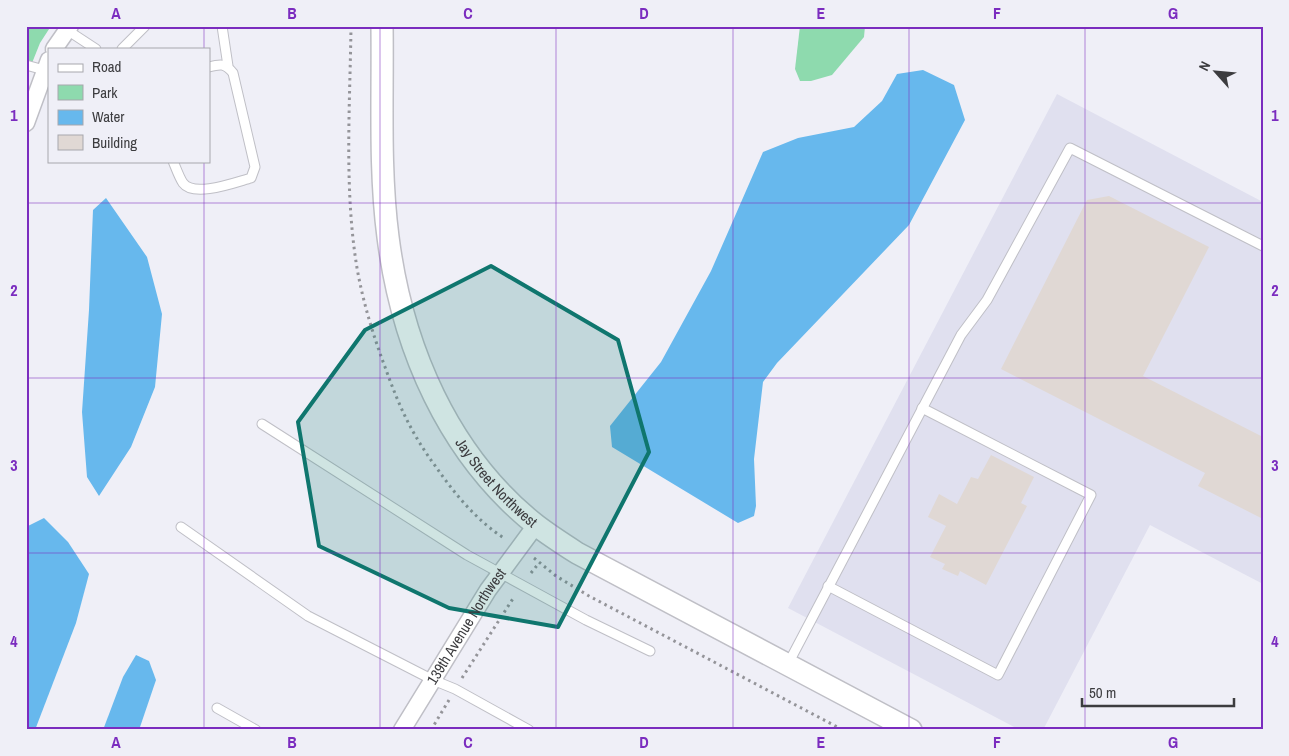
<svg xmlns="http://www.w3.org/2000/svg" width="1289" height="756" font-family="'Archivo Narrow',sans-serif">
<rect width="100%" height="100%" fill="#efeff7"/>
<!-- built -->
<path fill="#e0e0ef" d="M1057 94 1263 202V584L1150 525 1043 730H1020L788 608Z"/>
<!-- green -->
<g fill="#8edaae">
<path d="M26 26H51L40 43 26 78Z"/>
<path d="M800 26H865L864 37 832 75 811 81H800L795 69Z"/>
</g>
<!-- water -->
<g fill="#67b8ed">
<path d="M923 70 954 85 965 120 909 225 777 363 763 382 754 459 756 506 754 516 738 523 612 447 610 426 661 362 711 271 763 152 798 138 854 127 882 101 897 74Z"/>
<path d="M106 198 147 257 162 314 155 387 131 447 99 496 87 477 82 412 89 310 93 210Z"/>
<path d="M44 518 68 542 89 574 76 623 35 730H26V527Z"/>
<path d="M136 655 149 661 156 680 139 730H103L123 677Z"/>
</g>
<!-- building -->
<g fill="#e0d8d4">
<path d="M1109 196 1209 247 1143 376 1263 437V519L1198 486 1205 473 1001 369 1087 200Z"/>
<path d="M991 455 1034 477 1021 503 1027 506 986 585 960 571 958 576 942 569 945 564 930 557 946 526 928 517 939 494 957 504 971 477 978 479Z"/>
</g>
<g fill="none" stroke-linecap="round" stroke-linejoin="round">
<defs>
<g id="service">
<path d="M222 26 228 66"/>
<path d="M67 30 96 49"/>
<path d="M122 49 145 26"/>
<path d="M26 65 44 70"/>
<path d="M173 161C176 168 179 177 183 183 194 198 236 182 251 178L255 167 233 73C225 63 220 64 209 67"/>
<path d="M262 424 467 555 586 620 650 651"/>
<path d="M181 527 308 616 433 680 455 689 529 730"/>
<path d="M828 586 998 675 1091 495 922 408"/>
<path d="M788 664 961 335 987 300 1070 148 1263 246"/>
<path d="M217 708 256 730"/>
</g>
<g id="minor">
<path d="M54 49 70 26"/>
<path d="M26 123 49 60"/>
<path id="s1" d="M402 730 488 590 536 525"/>
</g>
<g id="tertiary">
<path id="s2" d="M382 26C383 96 379 168 388 237 402 347 448 455 536 525 549 535 563 544 577 553L911 730"/>
</g>
</defs>
<!-- service casing -->
<use href="#service" stroke="#bfbfc6" stroke-width="11"/>
<!-- minor casing -->
<use href="#minor" stroke="#bfbfc6" stroke-width="19"/>
<!-- tertiary casing -->
<use href="#tertiary" stroke="#bfbfc6" stroke-width="24"/>
<!-- path -->
<g stroke="#949499" stroke-width="3" stroke-dasharray="2.5 4" stroke-linecap="butt">
<path d="M351 26C350 106 344 189 357 268 363 302 373 335 385 367 399 406 411 433 436 467 454 493 477 521 504 538"/>
<path d="M534 558 556 576 589 596 843 730"/>
<path d="M531 573 539 563"/>
<path d="M462 678 514 597"/>
<path d="M431 730 449 700"/>
</g>
<!-- service -->
<use href="#service" stroke="#fff" stroke-width="9"/>
<!-- minor -->
<use href="#minor" stroke="#fff" stroke-width="16"/>
<!-- tertiary -->
<use href="#tertiary" stroke="#fff" stroke-width="21"/>
</g>
<!-- marked area -->
<path fill="#0f766e" fill-opacity="0.2" stroke="#0f766e" stroke-width="4" stroke-linejoin="round" d="M491 266 618 340 649 452 558 627 449 608 319 546 298 422 365 330Z"/>
<!-- grid -->
<path fill="none" stroke="#7b2cbf" stroke-width="1" stroke-opacity="0.55" d="M204 26V49M380 26V730M556 26V730M733 26V730M909 26V730M1085 26V730M204 161V730M26 203H1263M26 378H1263M26 553H1263"/>
<g text-anchor="middle" stroke-width="4" stroke-linejoin="round" paint-order="stroke">
<!-- street labels -->
<g font-size="15" fill="#3c3c3f" stroke="#efeff7">
<text dy="5" stroke="none"><textPath href="#s2" startOffset="485">Jay Street Northwest</textPath></text>
<text dy="5" stroke="none"><textPath href="#s1" startOffset="122">139th Avenue Northwest</textPath></text>
</g>
</g>
<!-- border -->
<rect width="1289" height="756" fill="none" stroke="#efeff7" stroke-width="55"/>
<!-- legend -->
<rect x="48" y="48" width="162" height="115" fill="#efeff7" stroke="#a7a7ad"/>
<rect x="58" y="64" width="25" height="8" fill="#ffffff" stroke="#a7a7ad"/>
<text x="92" y="72" font-size="15" fill="#3c3c3f">Road</text>
<rect x="58" y="85" width="25" height="15" fill="#8edaae" stroke="#a7a7ad"/>
<text x="92" y="98" font-size="15" fill="#3c3c3f">Park</text>
<rect x="58" y="110" width="25" height="15" fill="#67b8ed" stroke="#a7a7ad"/>
<text x="92" y="122" font-size="15" fill="#3c3c3f">Water</text>
<rect x="58" y="135" width="25" height="15" fill="#e0d8d4" stroke="#a7a7ad"/>
<text x="92" y="148" font-size="15" fill="#3c3c3f">Building</text>
<!-- north arrow -->
<g transform="translate(1216 72) rotate(297)" stroke="#efeff7" stroke-width="4" paint-order="stroke">
<path d="M0-4L9 19L0 12L-9 19Z" fill="#3c3c3f"/>
<text y="-8" font-size="14" font-weight="bold" text-anchor="middle" fill="#3c3c3f">N</text>
</g>
<!-- scale -->
<path d="M1082 698v8h152v-8" fill="none" stroke="#3c3c3f" stroke-width="2.5"/>
<text x="1089" y="698" font-size="15" fill="#3c3c3f" stroke="#efeff7" stroke-width="4" paint-order="stroke">50 m</text>
<rect x="28" y="28" width="1234" height="700" fill="none" stroke="#7b2cbf" stroke-width="2"/>
<g font-size="16" text-anchor="middle" font-weight="bold" fill="#7b2cbf">
<text x="116" y="19">A</text>
<text x="292" y="19">B</text>
<text x="468" y="19">C</text>
<text x="644" y="19">D</text>
<text x="821" y="19">E</text>
<text x="997" y="19">F</text>
<text x="1173" y="19">G</text>
<text x="14" y="121">1</text>
<text x="1275" y="121">1</text>
<text x="14" y="296">2</text>
<text x="1275" y="296">2</text>
<text x="14" y="471">3</text>
<text x="1275" y="471">3</text>
<text x="14" y="647">4</text>
<text x="1275" y="647">4</text>
<text x="116" y="748">A</text>
<text x="292" y="748">B</text>
<text x="468" y="748">C</text>
<text x="644" y="748">D</text>
<text x="821" y="748">E</text>
<text x="997" y="748">F</text>
<text x="1173" y="748">G</text>
</g>
</svg>
